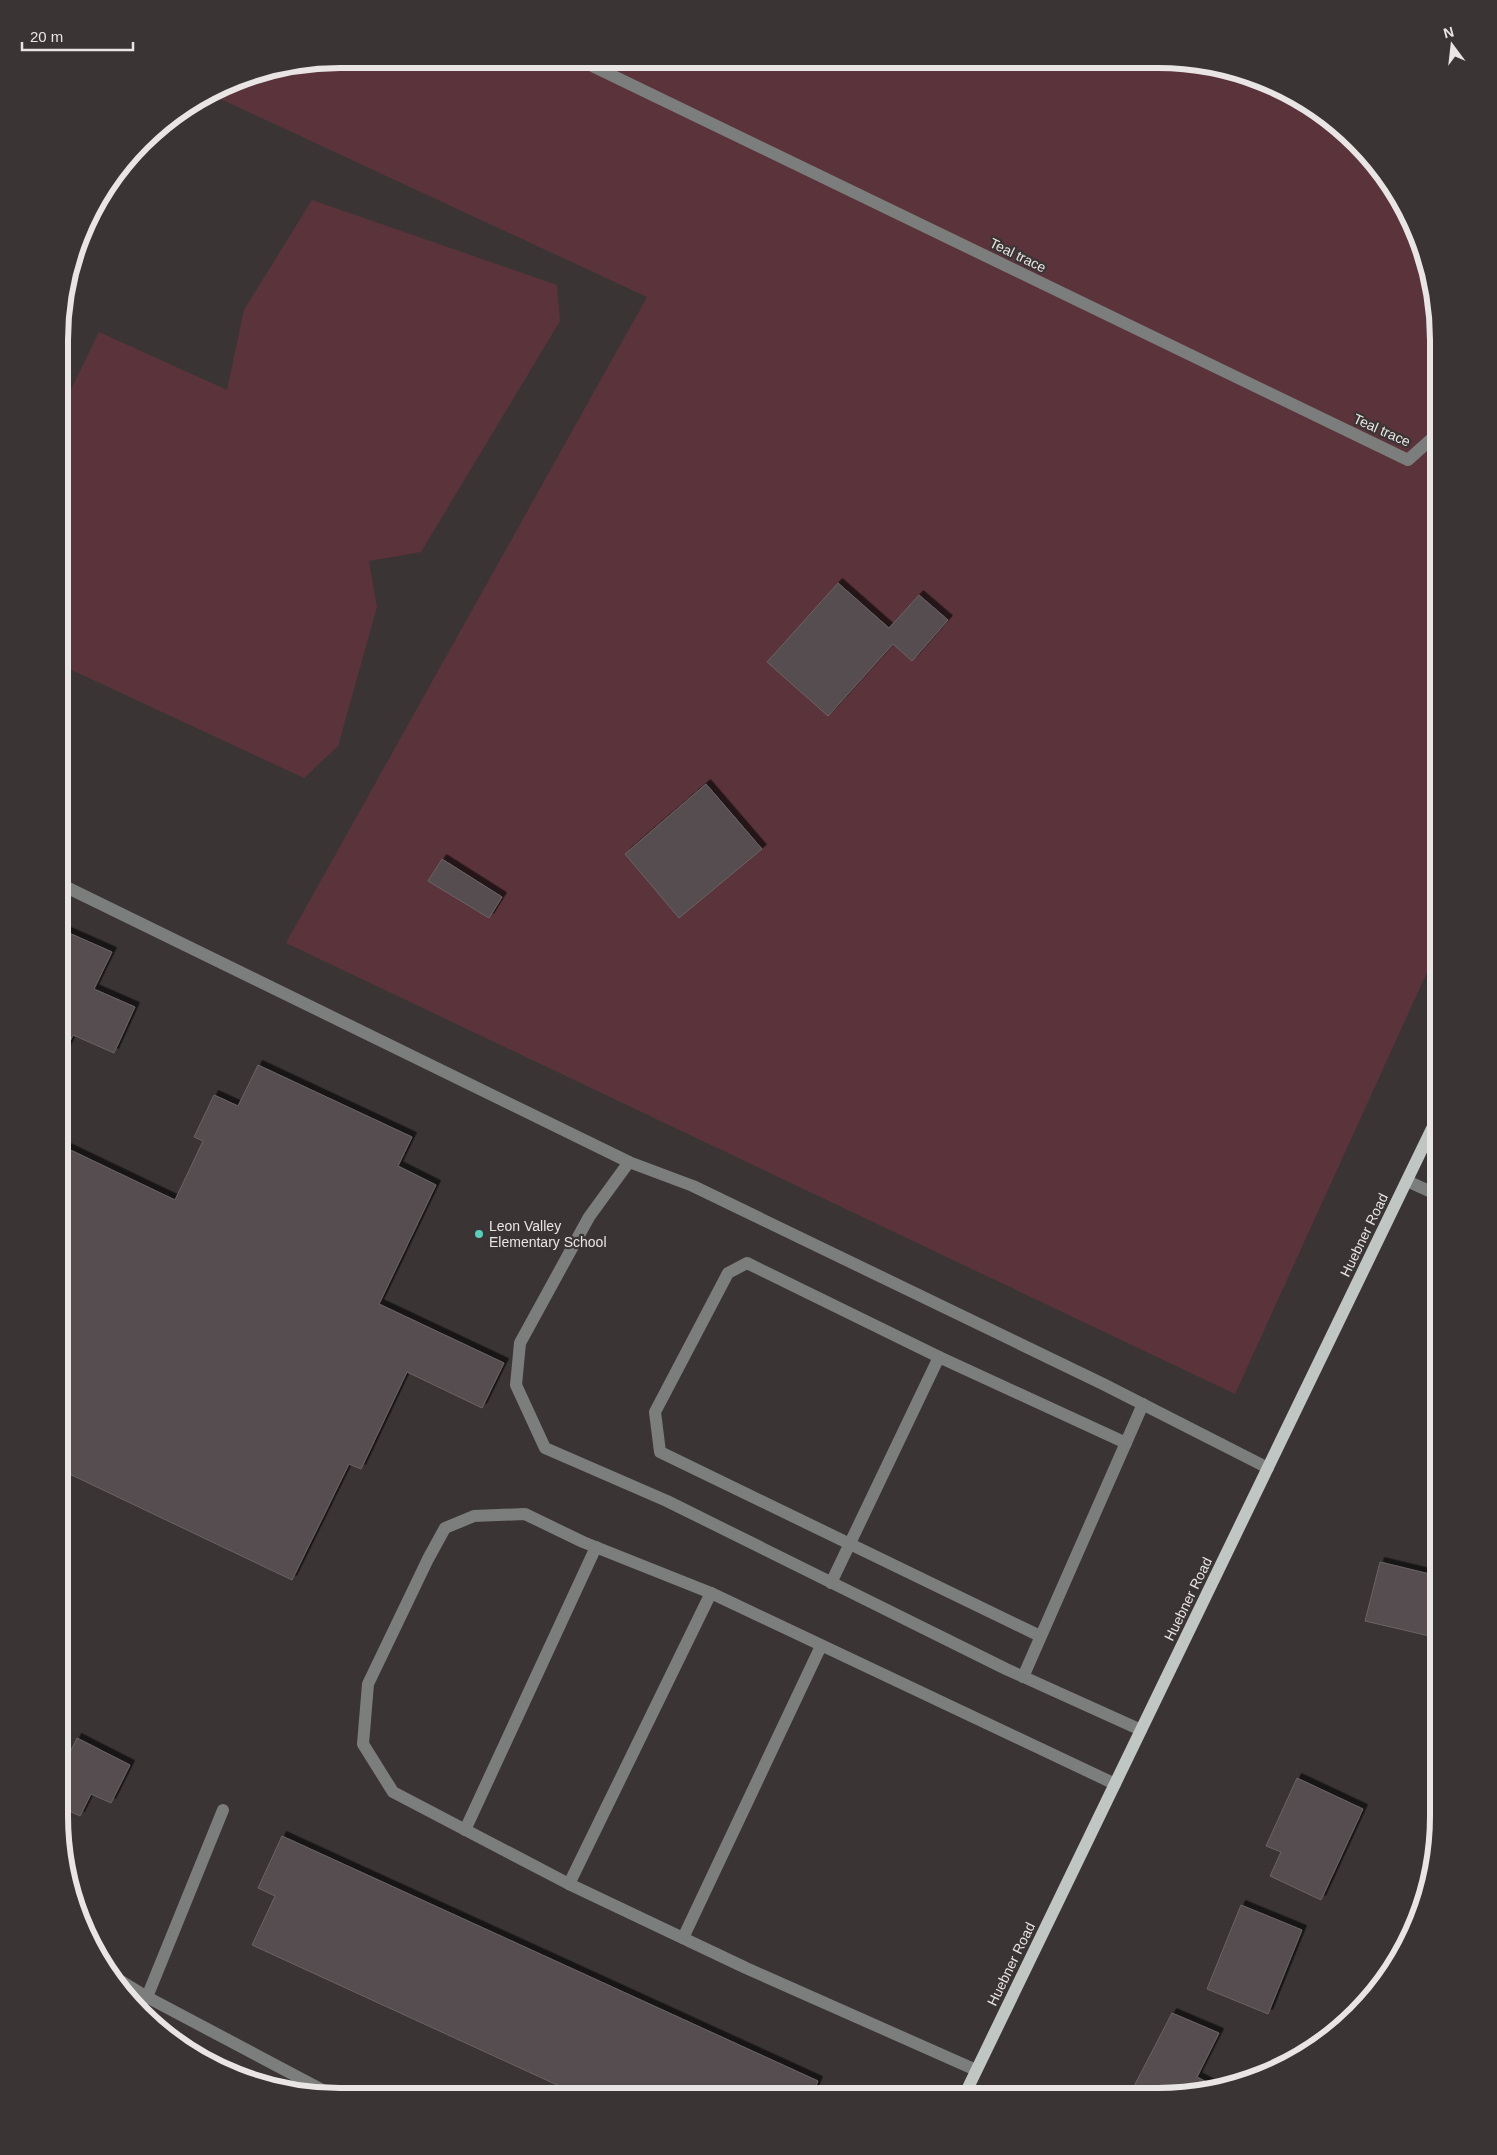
<svg xmlns="http://www.w3.org/2000/svg" width="1497" height="2155" font-family="Helvetica,sans-serif">
<defs>
<filter id="shadow"><feDropShadow dx="4.5" dy="-4.5" stdDeviation="0" flood-color="#0009"/></filter>
</defs>
<rect width="100%" height="100%" fill="#3a3435"/>
<!-- green -->
<g fill="#5b343b">
<path d="M340 59 1194 61 1264 80 1328 117 1380 169 1409 216 1433 285 1438 340V948L1235 1394 286 943 647 297 212 95 249 74Z"/>
<path d="M312 200 557 285 560 321 421 552 369 561 377 607 338 746 304 778 61 665V410L99 332 227 390 244 310Z"/>
</g>
<!-- building -->
<g fill="#554e4f" stroke="#6a6364" filter="url(#shadow)">
<path d="M838 583 889 628 919 595 948 620 912 661 893 644 828 716 767 662Z"/>
<path d="M706 784 762 849 679 918 625 854Z"/>
<path d="M442 859 502 897 489 918 428 881Z"/>
<path d="M60 929 112 952 94 989 135 1007 114 1053 73 1035 60 1063Z"/>
<path d="M258 1065 412 1137 398 1166 436 1185 379 1304 504 1363 482 1408 407 1372 361 1469 349 1464 292 1580 59 1469 60 1145 175 1200 203 1141 194 1137 214 1095 238 1106Z"/>
<path d="M1380 1562 1438 1576V1638L1365 1621Z"/>
<path d="M77 1738 130 1765 111 1803 91 1794 80 1816 59 1806V1775Z"/>
<path d="M1297 1778 1363 1809 1321 1900 1270 1876 1281 1852 1266 1846Z"/>
<path d="M282 1836 818 2081 812 2095H579L252 1945 275 1896 258 1888Z"/>
<path d="M1241 1905 1302 1930 1268 2014 1207 1989Z"/>
<path d="M1172 2013 1219 2033 1197 2077 1218 2088 1157 2096H1140L1131 2092Z"/>
</g>
<g fill="none" stroke-linecap="round" stroke-linejoin="round">
<!-- minor -->
<g stroke="#7b7e7d" stroke-width="12">
<path d="M578 59 1408 460 1438 433"/>
<path d="M60 884 629 1162 693 1186 1103 1384 1268 1468"/>
<path d="M629 1162 589 1217 520 1343 516 1385 545 1448 667 1501 1006 1669 1141 1730"/>
<path d="M1407 1181 1438 1195"/>
<path d="M939 1357 747 1263 728 1273 655 1412 660 1452 1040 1636"/>
<path d="M831 1583 939 1357 1126 1443"/>
<path d="M1023 1677 1143 1404"/>
<path d="M465 1830 596 1547"/>
<path d="M569 1884 711 1593"/>
<path d="M683 1938 821 1646"/>
<path d="M108 1973 147 1997 330 2094"/>
<path d="M136 2006 147 1997 223 1810"/>
<path d="M976 2070 746 1968 569 1884 393 1792 363 1744 368 1684 428 1559 445 1528 474 1516 525 1514 583 1542 711 1593 1115 1784"/>
</g>
<!-- major -->
<path stroke="#bfc6c4" stroke-width="12" d="M964 2096 1438 1116"/>
</g>
<!-- markers -->
<circle fill="#5acebc" stroke="#3a3435" stroke-width="2" cx="479" cy="1234" r="5"/>
<g text-anchor="middle" stroke-width="4.5" stroke-linejoin="round" paint-order="stroke">
<!-- street labels -->
<g font-size="14" fill="#e9e5e5" stroke="#3a3435">
<text transform="translate(1018 255) rotate(26)" y="5">Teal trace</text>
<text transform="translate(1382 430) rotate(24)" y="5">Teal trace</text>
<text transform="translate(1364 1235) rotate(-64)" y="5">Huebner Road</text>
<text transform="translate(1188 1599) rotate(-64)" y="5">Huebner Road</text>
<text transform="translate(1011 1964) rotate(-64)" y="5">Huebner Road</text>
</g>
<!-- poi labels -->
<g font-size="14" fill="#e9e5e5" stroke="#3a3435" text-anchor="start">
<text x="489" y="1231">Leon Valley<tspan x="489" dy="16">Elementary School</tspan></text>
</g>
</g>
<!-- crop -->
<path d="M0 0H1497V2155H0ZM340 68H1158A272 272 0 0 1 1430 340V1816A272 272 0 0 1 1158 2088H340A272 272 0 0 1 68 1816V340A272 272 0 0 1 340 68Z" fill="#3a3435" fill-rule="evenodd"/>
<path fill="none" stroke="#e9e5e5" stroke-width="6" d="M340 68H1158A272 272 0 0 1 1430 340V1816A272 272 0 0 1 1158 2088H340A272 272 0 0 1 68 1816V340A272 272 0 0 1 340 68Z"/>
<!-- north arrow -->
<g transform="translate(1452 45) rotate(345)" stroke="#3a3435" stroke-width="4" paint-order="stroke">
<path d="M0-4L9 19L0 12L-9 19Z" fill="#e9e5e5"/>
<text y="-8" font-size="14" font-weight="bold" text-anchor="middle" fill="#e9e5e5">N</text>
</g>
<!-- scale -->
<path d="M22 42v8h111v-8" fill="none" stroke="#e9e5e5" stroke-width="2.5"/>
<text x="30" y="42" font-size="15" fill="#e9e5e5" stroke="#3a3435" stroke-width="4" paint-order="stroke">20 m</text>
</svg>
